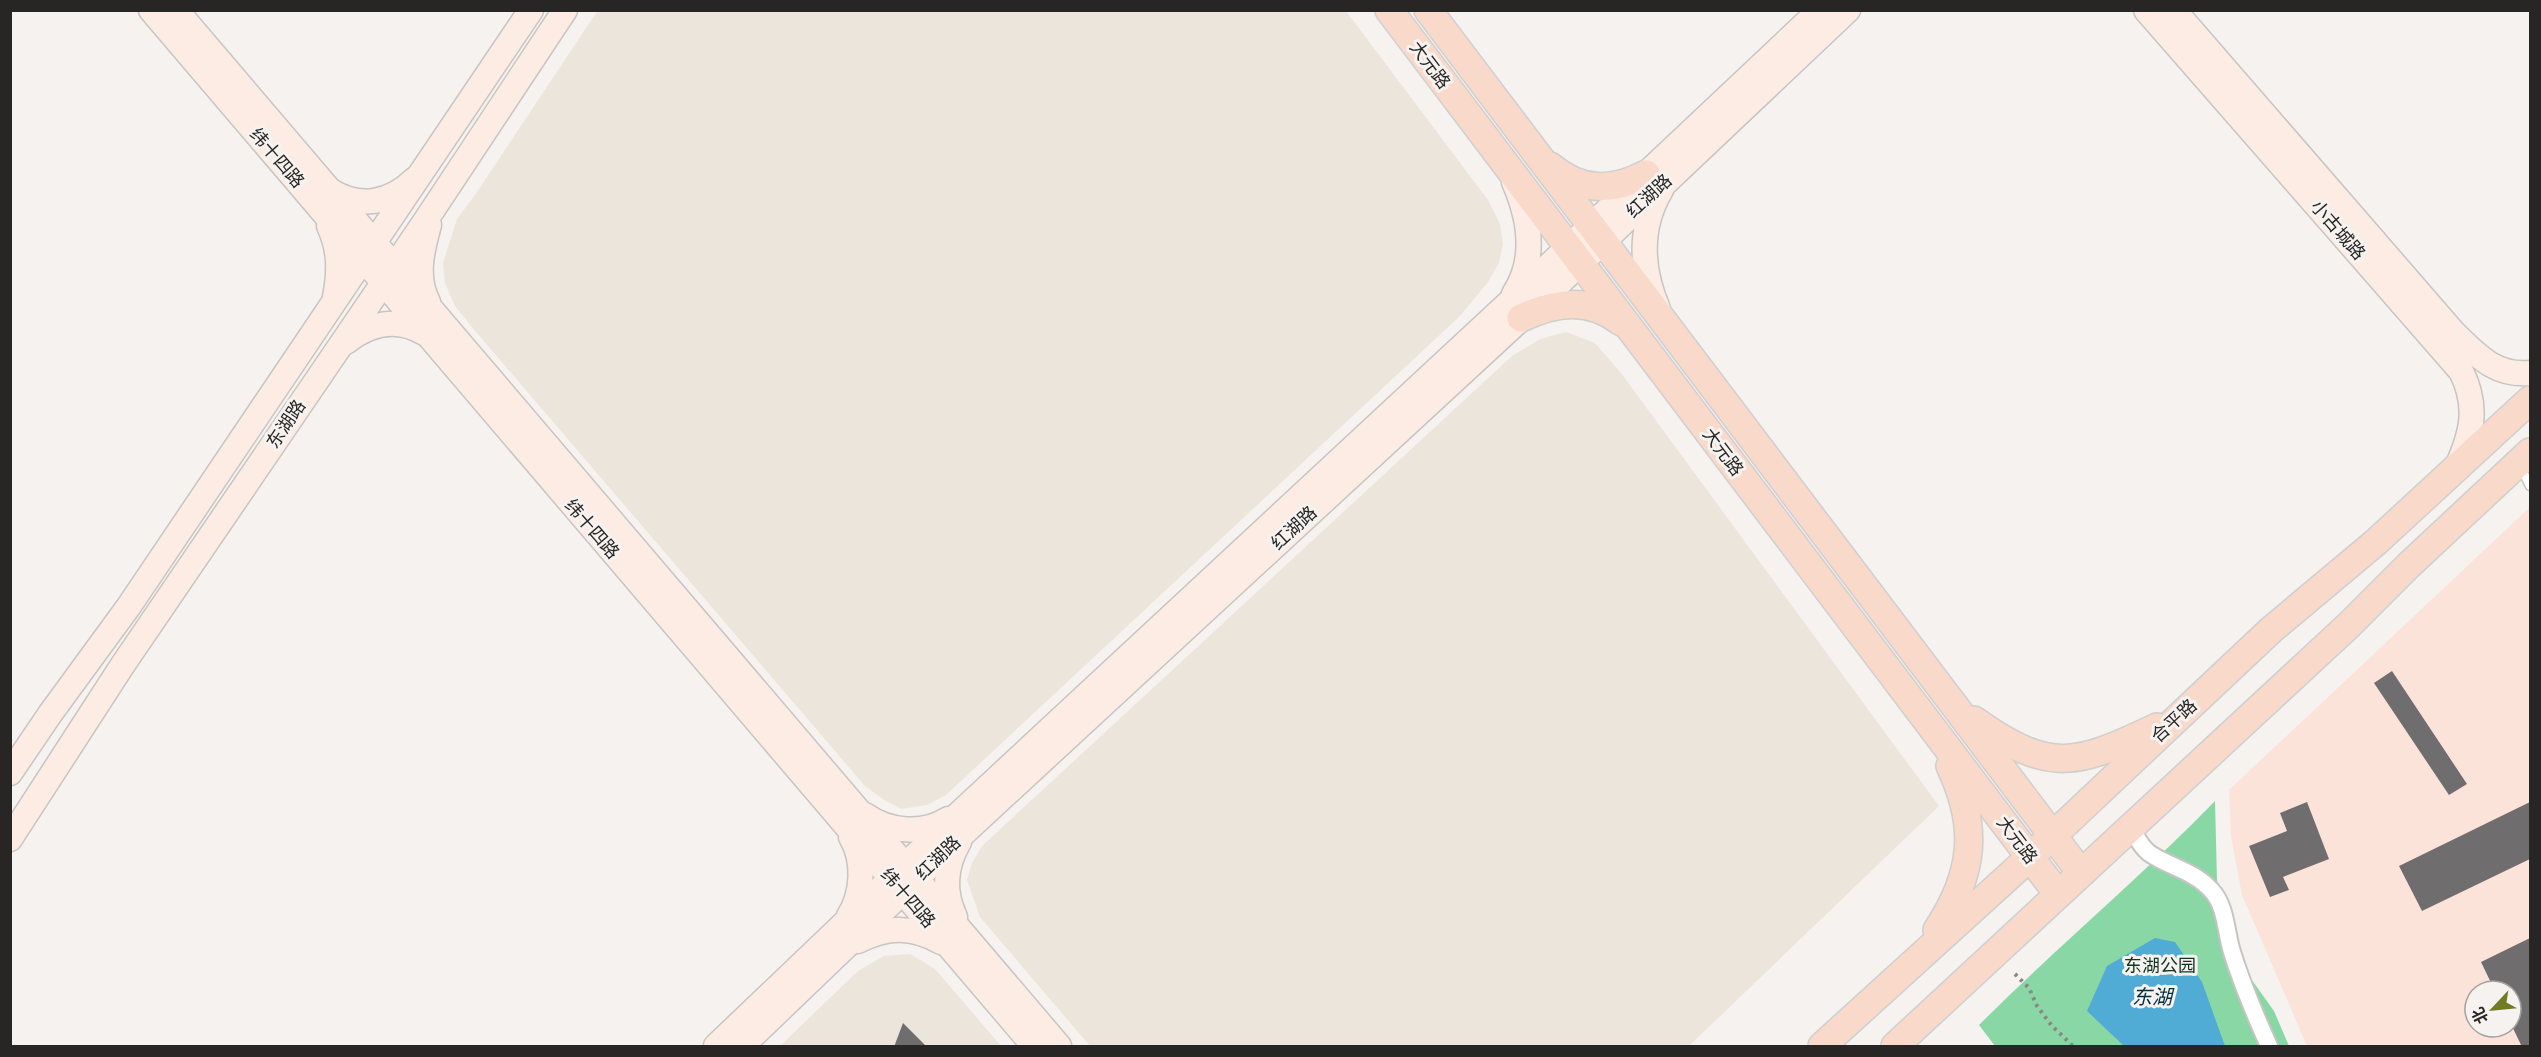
<svg xmlns="http://www.w3.org/2000/svg" width="2541" height="1057" font-family="Quicksand,'Noto Sans SC',sans-serif">
<rect width="100%" height="100%" fill="#f5f2ef"/>
<!-- built -->
<g fill="#ece5db">
<path d="M598 10 1346 11 1488 200 1500 224 1503 244 1499 263 1488 282 1460 316 946 795 927 805 901 809 883 799 865 786 471 326 455 306 445 283 443 263 457 219 475 195Z"/>
<path d="M1566 332 1595 343 1621 373 1939 806 1689 1046H1090L980 917 967 880 972 863 982 846 1512 356 1540 339Z"/>
<path d="M910 954 935 969 1001 1046H780L858 971 884 956Z"/>
</g>
<!-- education -->
<path fill="#fce3da" fill-rule="evenodd" d="M2530 507V1046H2307L2242 895 2231 837 2229 790ZM2475 991H2511V1027H2475Z"/>
<!-- green -->
<path fill="#8ad7a6" d="M2215 801 2217 881 2229 903 2237 943 2249 976 2274 1011 2289 1046H1995L1979 1025C2056 948 2139 879 2215 801Z"/>
<!-- water -->
<path fill="#50acd4" d="M2155 938 2175 942 2202 982 2225 1046H2124L2087 1011 2107 966Z"/>
<!-- building -->
<g fill="#706d6f">
<path d="M2392 671 2467 784 2449 795 2374 683Z"/>
<path d="M2307 802 2329 859 2283 877 2289 890 2270 897 2249 846 2287 831 2280 813Z"/>
<path d="M2530 802V859L2422 911 2399 866Z"/>
<path d="M2530 938V1047H2522L2511 1024V991H2495L2481 962Z"/>
<path d="M903 1023 927 1047H894Z"/>
</g>
<g fill="none" stroke-linecap="round" stroke-linejoin="round">
<defs>
<path id="lane" d="M2520 466 2530 486"/>
<path id="street" d="M2131 827C2136 836 2140 846 2149 853 2169 867 2195 871 2212 891 2226 906 2226 933 2232 952 2242 984 2255 1015 2269 1046"/>
<g id="secondary">
<path d="M151 10 1034 1046"/>
<path d="M176 10 1059 1046"/>
<path d="M2146 10 2461 371C2479 407 2472 434 2456 469"/>
<path d="M2174 10 2454 333C2478 356 2495 376 2530 373"/>
<path d="M1514 182C1530 219 1537 259 1514 294"/>
<path d="M331 191C360 209 390 203 414 180"/>
<path d="M329 226C340 250 340 271 335 297"/>
<path d="M428 302C415 277 422 250 429 225"/>
<path d="M1658 309C1641 269 1638 229 1661 190"/>
<path d="M346 342C370 323 397 317 424 333"/>
<path d="M10 773 50 714 129 606 531 10"/>
<path d="M865 815C889 832 923 835 948 819"/>
<path d="M10 839 122 666 424 223 565 10"/>
<path d="M849 916C863 893 865 861 851 837"/>
<path d="M955 917C943 892 945 866 959 842"/>
<path d="M858 941C888 926 912 926 941 942"/>
<path d="M716 1046 963 810 1542 272 1820 10"/>
<path d="M742 1046 966 831 1552 290 1848 10"/>
</g>
<g id="primary">
<path d="M1389 10 2058 894"/>
<path d="M1428 10 2081 873"/>
<path d="M1550 166C1581 192 1612 192 1646 174"/>
<path d="M1521 318C1556 302 1589 297 1621 322"/>
<path d="M1974 720C2051 775 2077 765 2157 727"/>
<path d="M1937 930C1974 874 1979 827 1950 766"/>
<path d="M1822 1046 2030 857 2271 630 2376 542 2530 400"/>
<path d="M1895 1046 2349 625 2409 565 2530 452"/>
</g>
</defs>
<!-- lane casing -->
<use href="#lane" stroke="#c7c5c2" stroke-width="11"/>
<!-- street casing -->
<use href="#street" stroke="#c7c5c2" stroke-width="20"/>
<!-- secondary casing -->
<use href="#secondary" stroke="#c7c5c2" stroke-width="27"/>
<!-- primary casing -->
<use href="#primary" stroke="#cfcfcf" stroke-width="30"/>
<!-- path -->
<path stroke="#8a8886" stroke-width="4" stroke-dasharray="3 4.5" stroke-linecap="butt" d="M2015 974 2029 988 2037 1006 2052 1026 2073 1046"/>
<!-- lane -->
<use href="#lane" stroke="#fff" stroke-width="8"/>
<!-- street -->
<use href="#street" stroke="#fff" stroke-width="16"/>
<!-- secondary -->
<use href="#secondary" stroke="#fcece4" stroke-width="24"/>
<!-- primary -->
<use href="#primary" stroke="#f8d9ca" stroke-width="27"/>
</g>
<g text-anchor="middle" stroke-width="6" stroke-linejoin="round" paint-order="stroke">
<!-- street labels -->
<g font-size="18" fill="#272625" stroke="#f5f2ef">
<text transform="translate(1430 65) rotate(53)" y="6">大元路</text>
<text transform="translate(277 158) rotate(49)" y="6">纬十四路</text>
<text transform="translate(1649 196) rotate(-43)" y="6">红湖路</text>
<text transform="translate(2338 230) rotate(49)" y="6">小古城路</text>
<text transform="translate(286 424) rotate(-56)" y="6">东湖路</text>
<text transform="translate(1723 452) rotate(53)" y="6">大元路</text>
<text transform="translate(1294 528) rotate(-43)" y="6">红湖路</text>
<text transform="translate(592 529) rotate(49)" y="6">纬十四路</text>
<text transform="translate(2174 721) rotate(-43)" y="6">合平路</text>
<text transform="translate(2017 840) rotate(53)" y="6">大元路</text>
<text transform="translate(938 858) rotate(-44)" y="6">红湖路</text>
<text transform="translate(908 898) rotate(49)" y="6">纬十四路</text>
</g>
<!-- park labels -->
<g font-size="18" fill="#11331f" stroke="#f5f2ef">
<text x="2160" y="972">东湖公园</text>
</g>
<!-- water labels -->
<g font-size="20" font-style="italic" fill="#022e3e" stroke="#f5f2ef">
<text x="2152" y="1004">东湖</text>
</g>
</g>
<!-- border -->
<rect width="2541" height="1057" fill="none" stroke="#272625" stroke-width="24"/>
<!-- north arrow -->
<g transform="translate(2493 1009) rotate(244)"><circle r="28" fill="#f5f2ef" stroke="#a3a09e" stroke-width="1.5"/>
<path d="M0-4.5L10 22L0 15L-10 22Z" fill="#717b26"/>
<text y="-9" font-size="16" font-weight="bold" text-anchor="middle" fill="#272625">北</text>
</g>
</svg>
